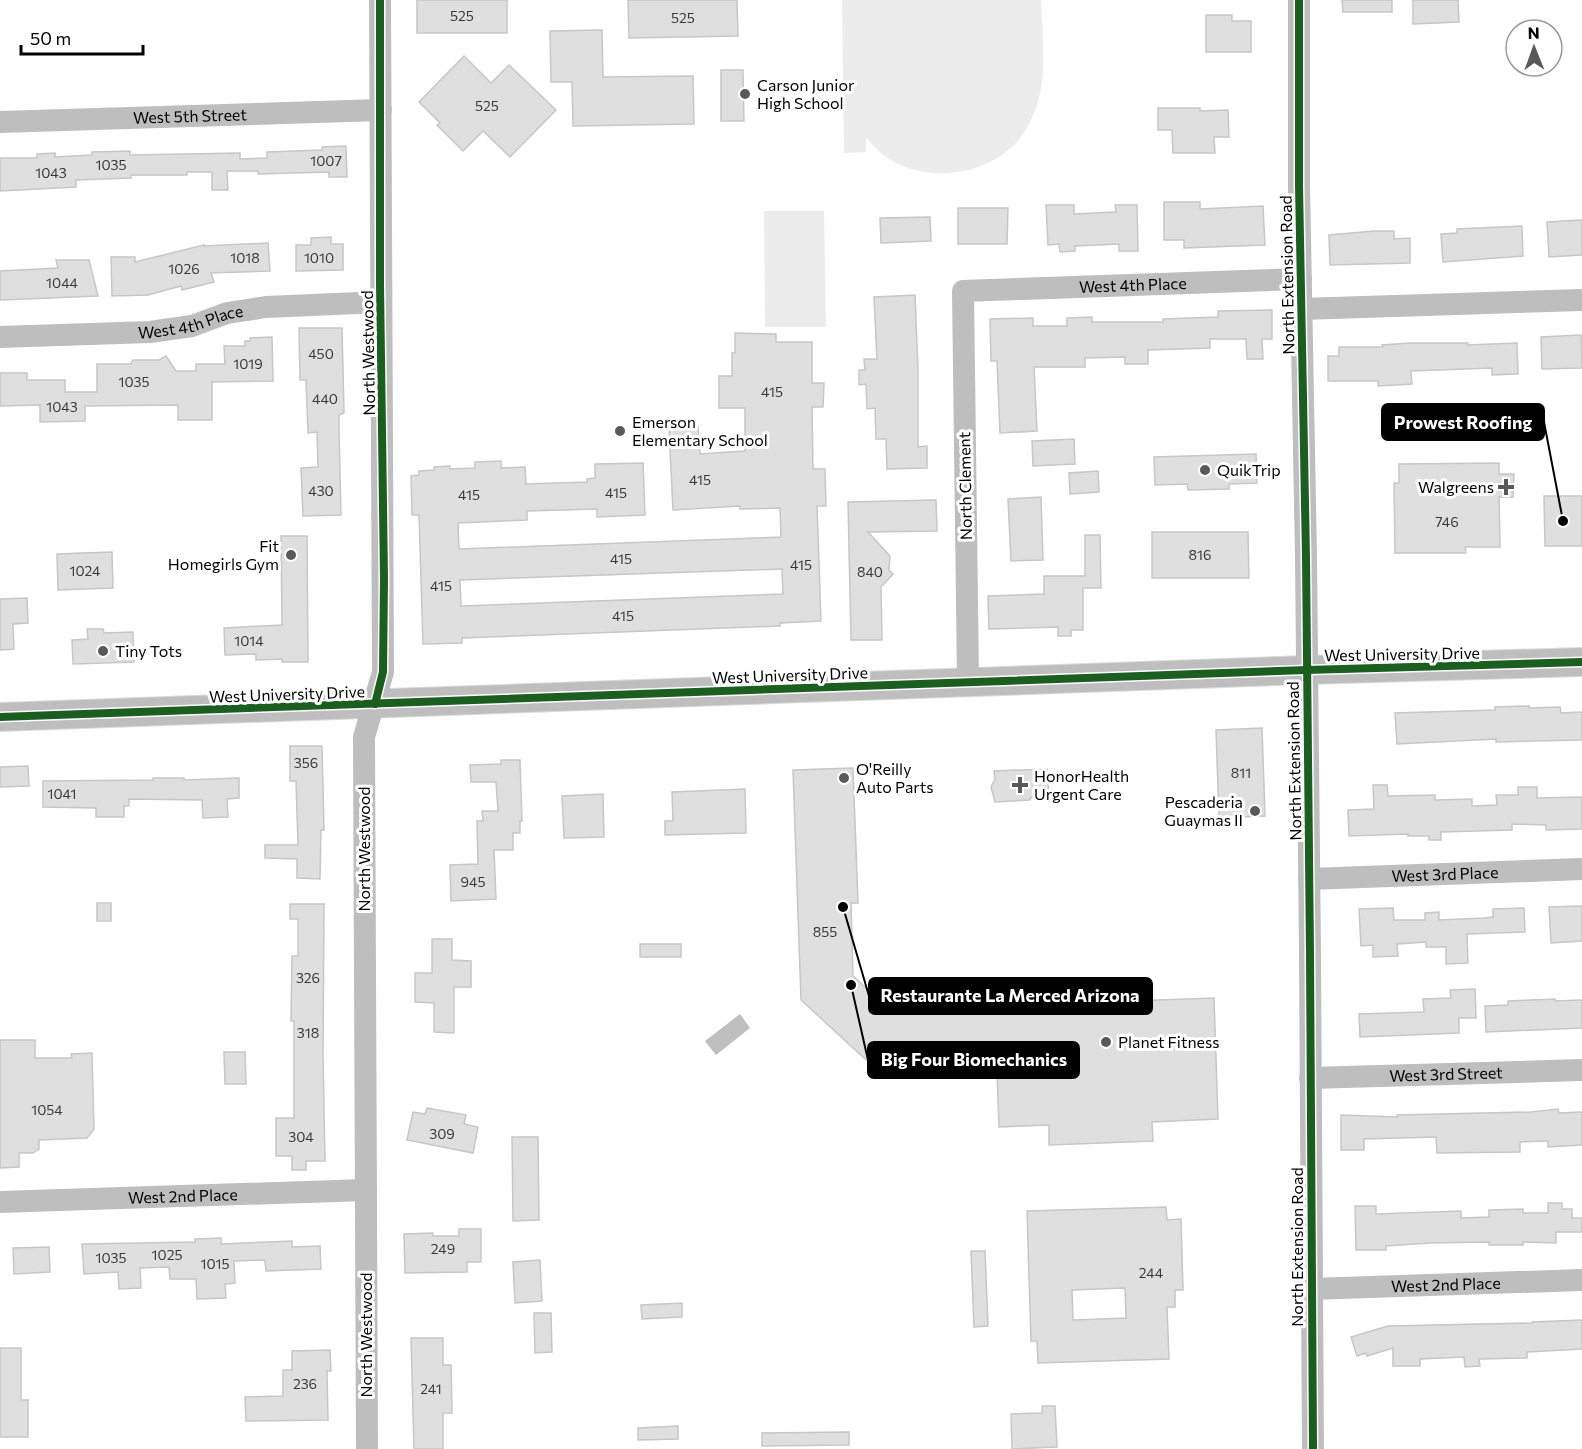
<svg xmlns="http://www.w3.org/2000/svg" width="1582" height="1449" font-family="Commissioner,sans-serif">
<rect width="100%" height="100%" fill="#fff"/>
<!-- green -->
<g fill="#ececec">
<path d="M842 0H1041C1042 29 1047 75 1038 101 1034 116 1025 134 1014 145 981 177 924 183 886 157 879 152 872 144 866 138V152L844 153Z"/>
<path d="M764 211H824L826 327H765Z"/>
</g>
<!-- water -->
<path fill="#bfbfbf" d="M740 1014 750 1028 716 1055 705 1041Z"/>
<!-- building -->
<g fill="#dfdfdf" stroke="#c7c7c7" stroke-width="1.5" fill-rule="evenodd">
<rect x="417" y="0" width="90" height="33"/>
<path d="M628 0H737L738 36 629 38Z"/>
<path d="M1342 0H1392V12H1343Z"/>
<path d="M1413 0H1458L1459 22 1413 24Z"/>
<path d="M1206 15H1232V21H1251V52H1206Z"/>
<path d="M602 30 603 77 693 76 694 124 573 126 572 82H551L550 31Z"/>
<path d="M464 56 491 83 509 65 556 110 510 157 483 131 463 151 437 125 440 123 419 102Z"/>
<path d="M721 70H743L744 121H721Z"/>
<path d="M1158 108H1200V111L1228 110 1229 137H1214L1215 153H1173L1172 130H1158Z"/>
<path d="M346 146 347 177H329V172L258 174V171H227L228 190H212V172H187V175H131V178L76 180V187L0 191V158H37V154L55 153V157L92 155V152L130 151V155L240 153V159L267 158V152L322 150V147Z"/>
<path d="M1164 202H1200V209L1263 206 1265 245 1184 248V240H1164Z"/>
<path d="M1046 205H1074V214L1116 212 1115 205H1137L1138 251H1119V244L1075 246V251L1060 252 1059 244 1048 245Z"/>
<path d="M958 208H1008L1007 244H958Z"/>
<path d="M930 217 931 241 881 243 880 218Z"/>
<path d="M1582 220V255L1549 257 1547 222Z"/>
<path d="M1522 226 1523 256 1443 262 1441 234 1457 233V229Z"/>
<path d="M1374 231H1394V239L1410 238V263L1330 265 1329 235Z"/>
<path d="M331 237V244H343V270L296 271V245H311V238Z"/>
<path d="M268 243 270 271 211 273 214 282 182 290 181 286 148 295 112 296 111 257H135V262L204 245V246Z"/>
<path d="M56 260H89L98 296 0 300V271L58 268Z"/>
<path d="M915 295 918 369V447L927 446V468L887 469 886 439H876L875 408 867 409 866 384 859 385V370H865L864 359H877L874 297Z"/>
<path d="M1272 310V339H1262L1263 359H1247L1246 339H1210V348L1148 350V364H1125V357L1085 358V367H1034L1037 431 1000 433 997 361H991L990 319 1033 318V326H1067V318L1092 317V322H1163V319L1218 317V311Z"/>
<path d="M299 328H342L344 413 339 415V432L341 515 303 516 301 468 318 467 317 432 308 433 306 380H300Z"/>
<path d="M735 333 776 334V342H812V383H824L823 407H812L813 469H825L826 506H817L821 621 780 623V626L462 638V643L423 644 419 515H412L411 476 419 475V471L434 470V467L450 466V469L475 468V462L501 461V468L525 467 526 484 587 482V479L595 478V464L643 463 645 515 597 517V509L527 511V520L458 523 459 549 781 537 780 508 740 509V506L673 510 669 429 698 427 700 454 745 451V408H719V376H732V353H735ZM782 569 783 594 461 606 460 580Z"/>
<path d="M1581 335 1582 368 1542 369 1541 337Z"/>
<path d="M272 337 273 381 212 382V420H178V405L85 406V421L40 422V405L0 406V373H27V380H65V392H97V364H131L133 360H159L166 356 176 371H196V364H225L224 346H245V341H250V338Z"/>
<path d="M1410 343H1468V345L1517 343 1518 374 1492 375V368L1411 371 1412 384 1378 386V381H1328V356H1339V347H1383L1382 345Z"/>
<path d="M1074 439 1075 464 1033 466 1032 441Z"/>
<path d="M1256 454 1257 483 1229 484V489L1188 490 1187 484 1155 485 1154 457Z"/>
<path d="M1499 463V474H1514L1513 497H1499L1500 547H1465L1466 553H1395L1394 483H1399V464Z"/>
<path d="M1098 471 1099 492 1070 494 1069 473Z"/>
<path d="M1544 496H1582V546H1545Z"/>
<path d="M1041 497 1043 560 1011 561 1008 499Z"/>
<path d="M936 500 937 531 868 532 890 556 889 570 893 574 881 587 882 640H851L848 502Z"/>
<path d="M1152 532H1248L1249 578H1152Z"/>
<path d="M1085 535H1100L1101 588H1083V630H1071V636H1058V627L989 629 988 596 1044 594V576H1085Z"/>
<path d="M281 536H307L308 662H282V659L256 660V654L225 655 224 628 282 625Z"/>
<path d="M112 552 113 588 58 590 57 554Z"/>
<path d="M27 598 28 623 13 624 14 649 0 650V599Z"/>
<path d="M87 629H103L104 633 133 632 134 662 73 664 72 640 88 639Z"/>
<path d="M1529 706V708L1560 707 1561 713 1582 712V740L1496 742V739L1397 744 1395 713 1495 710V707Z"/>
<path d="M1262 728 1265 816 1219 818 1216 730Z"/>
<path d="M290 746H322L324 830H321L320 879 297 878V859L265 858V845H298L296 781H290Z"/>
<path d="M501 760H520L522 821H520V833H513V850H494L496 899 451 901 450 865 478 864 477 821H483L482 811H498L496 782H471L470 765 501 764Z"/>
<path d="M28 766 29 786 0 787V767Z"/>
<path d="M853 768 858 903H851L853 976 888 1008 1037 1004 1036 994 1129 991V1001L1214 998 1218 1119 1152 1122 1153 1141 1049 1145V1125L999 1127 997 1072 911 1074 910 1068 876 1069 801 1000 793 770Z"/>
<path d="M1047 769 1049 797 1030 798V800L995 802 991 787 995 779 994 771Z"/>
<path d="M153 778H184V780L239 778V798L227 799 228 817 203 818 202 800 129 799V806H124V817H96V808L43 807V781L153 780Z"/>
<path d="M1373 785H1387L1388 796 1435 795V800L1472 799V806L1497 805 1496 795H1518V787H1537V798L1582 797V829L1546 830V825L1512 824V830L1441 832V840H1429V836H1408V834L1349 836 1348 810 1374 809Z"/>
<path d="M745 789 746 833 665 835V821H673L672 792Z"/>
<path d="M603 794 604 837 564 838 562 796Z"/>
<rect x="97" y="903" width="14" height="18"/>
<path d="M290 904H324L323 1057 325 1161H306V1170H292V1156H276V1118H294V1021H291L292 956H298V919H290Z"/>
<path d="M1582 906V941L1551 943 1549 907Z"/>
<path d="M1393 908 1394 920H1425V913L1439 912V920L1484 918 1493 917V909L1524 908 1525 932 1467 934 1468 963 1446 964V947H1426V942L1397 944 1398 956 1373 957V945L1361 946 1359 909Z"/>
<path d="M432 939H452V960L471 961V987H454V1033L434 1032V1003L415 1002V973H432Z"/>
<rect x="640" y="944" width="41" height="13"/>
<path d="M1475 989 1476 1018H1459V1033L1360 1037 1359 1014 1424 1012 1423 999 1451 998 1450 990Z"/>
<path d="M1555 999V1001L1582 1000V1028L1486 1032 1485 1006 1508 1005V1001Z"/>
<path d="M0 1040H35V1058H72L71 1054 92 1053 94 1129 87 1138 39 1140V1149L33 1153H19V1167L0 1168Z"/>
<path d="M224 1052H245L246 1084H225Z"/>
<path d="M427 1108 466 1115 464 1124 478 1127 473 1153 407 1140 413 1112 425 1114Z"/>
<path d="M1558 1109 1559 1113 1582 1112V1145L1548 1147V1141L1520 1142V1152L1437 1153 1436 1137 1364 1139V1150H1341V1115L1397 1117V1115L1531 1112Z"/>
<path d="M512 1137H538L539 1220 513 1221Z"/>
<path d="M1548 1203H1562V1209H1572V1218H1582V1232H1556V1243L1523 1242V1245H1489V1242L1430 1243 1386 1246V1250H1356L1355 1206H1376V1214L1461 1211V1218L1489 1217V1210L1523 1209V1213H1548Z"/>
<path d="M1166 1207 1167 1220 1181 1219 1183 1290H1175V1307H1167L1169 1359 1038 1363 1037 1341H1031L1027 1211ZM1125 1288 1126 1318 1073 1320 1072 1290Z"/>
<path d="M459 1229H481V1262H467V1272L405 1273 404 1234 433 1233V1236H459Z"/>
<path d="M221 1238V1244L292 1241V1247L320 1246 321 1269 266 1271 265 1260 234 1261 235 1283 225 1284 226 1298 197 1299 196 1279H170L169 1267 140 1268 141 1288 119 1289 118 1272 84 1274 82 1244 195 1242V1239Z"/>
<path d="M49 1247 50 1272 14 1274 13 1248Z"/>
<path d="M971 1251H985L988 1326 974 1327Z"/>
<path d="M540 1260 542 1301 515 1303 513 1262Z"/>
<path d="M682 1303V1317L642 1319 641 1305Z"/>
<path d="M534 1313H551L552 1352 535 1353Z"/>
<path d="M1582 1320V1349L1527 1352V1358L1479 1359 1480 1366 1465 1367 1464 1357 1420 1359V1366H1393V1348L1367 1356 1366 1353 1357 1356 1351 1337 1388 1326 1532 1323V1322Z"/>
<path d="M411 1338H443V1365H451L452 1413H443V1449H414Z"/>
<path d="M0 1348H21V1400H28V1437H0Z"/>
<path d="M330 1350 331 1371H327L328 1420 246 1421 245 1397 283 1396V1370H292V1351Z"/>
<path d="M1042 1406H1055L1057 1447 1012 1449 1011 1414 1042 1413Z"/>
<path d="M678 1426V1439L638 1440V1428Z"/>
<path d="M849 1432V1445L762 1446V1433Z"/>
</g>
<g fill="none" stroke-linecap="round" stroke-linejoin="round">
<defs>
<path id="major" d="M0 717 1307 670 1582 662"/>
</defs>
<!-- major casing -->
<use href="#major" stroke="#dbdbdb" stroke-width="30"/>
<!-- minor -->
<g stroke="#bebebe" stroke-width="22">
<path d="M1299 0V185L1306 557 1310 955 1313 1449"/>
<path id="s1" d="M0 122 381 110"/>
<path d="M1301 309 1582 300"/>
<path id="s2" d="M0 337 150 332 192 326 227 313 266 307 381 302"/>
<path id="s3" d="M968 681 963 291 1301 279"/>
<path id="s4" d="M1309 879 1582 869"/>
<path id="s5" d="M1310 1078 1582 1070"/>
<path id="s6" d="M0 1202 366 1190"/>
<path id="s7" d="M1311 1289 1582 1280"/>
<path d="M367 1449 364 737 383 672 380 0"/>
</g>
<!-- major -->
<use href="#major" stroke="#bebebe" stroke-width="28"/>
<defs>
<g id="cycleway">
<path d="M1299 0V185L1306 557 1310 955 1313 1449"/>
<path d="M375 704 383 672 384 579 380 284V0"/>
<path d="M0 717 1307 670 1582 662"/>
</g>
</defs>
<!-- cycleway casing -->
<use href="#cycleway" stroke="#fff" stroke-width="11"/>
<!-- cycleway -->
<use href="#cycleway" stroke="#1b5e20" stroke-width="8"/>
</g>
<!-- markers -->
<g fill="#595959" stroke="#fff" stroke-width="2">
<circle cx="745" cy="94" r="6"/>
<circle cx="620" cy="431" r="6"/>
<circle cx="1205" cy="470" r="6"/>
<path d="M1503 478h6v6h6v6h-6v6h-6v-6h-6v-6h6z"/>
<circle cx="291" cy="555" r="6"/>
<circle cx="103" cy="651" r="6"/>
<circle cx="844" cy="778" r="6"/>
<path d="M1017 776h6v6h6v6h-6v6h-6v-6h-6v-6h6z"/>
<circle cx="1255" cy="811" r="6"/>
<circle cx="1106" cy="1042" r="6"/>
</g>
<g text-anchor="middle" stroke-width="6" stroke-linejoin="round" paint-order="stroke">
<!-- number labels -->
<g font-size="14" fill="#383838">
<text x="462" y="21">525</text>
<text x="683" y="23">525</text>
<text x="487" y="111">525</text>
<text x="326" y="166">1007</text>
<text x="111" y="170">1035</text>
<text x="51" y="178">1043</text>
<text x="245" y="263">1018</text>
<text x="319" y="263">1010</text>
<text x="184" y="274">1026</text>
<text x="62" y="288">1044</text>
<text x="321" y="359">450</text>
<text x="248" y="369">1019</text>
<text x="134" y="387">1035</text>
<text x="772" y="397">415</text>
<text x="325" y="404">440</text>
<text x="62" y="412">1043</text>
<text x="700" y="485">415</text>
<text x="321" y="496">430</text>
<text x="616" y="498">415</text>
<text x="469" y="500">415</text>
<text x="1447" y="527">746</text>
<text x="1200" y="560">816</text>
<text x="621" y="564">415</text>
<text x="801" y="570">415</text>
<text x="85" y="576">1024</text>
<text x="870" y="577">840</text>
<text x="441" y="591">415</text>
<text x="623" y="621">415</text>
<text x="249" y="646">1014</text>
<text x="306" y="768">356</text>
<text x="1241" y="778">811</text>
<text x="62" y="799">1041</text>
<text x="473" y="887">945</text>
<text x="825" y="937">855</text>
<text x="308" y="983">326</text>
<text x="308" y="1038">318</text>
<text x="47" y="1115">1054</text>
<text x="442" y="1139">309</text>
<text x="301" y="1142">304</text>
<text x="443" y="1254">249</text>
<text x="167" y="1260">1025</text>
<text x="111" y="1263">1035</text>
<text x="215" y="1269">1015</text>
<text x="1151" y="1278">244</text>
<text x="305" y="1389">236</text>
<text x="431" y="1394">241</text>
</g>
<!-- poi labels -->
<g font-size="16" fill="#000" stroke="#fff" text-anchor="start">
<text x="757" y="91">Carson Junior<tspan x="757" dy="18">High School</tspan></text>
<text x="632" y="428">Emerson<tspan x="632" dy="18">Elementary School</tspan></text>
<text x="1217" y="476">QuikTrip</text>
<text x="1494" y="493" text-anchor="end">Walgreens</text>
<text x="279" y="552" text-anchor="end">Fit<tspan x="279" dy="18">Homegirls Gym</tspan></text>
<text x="115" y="657">Tiny Tots</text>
<text x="856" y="775">O'Reilly<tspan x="856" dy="18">Auto Parts</tspan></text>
<text x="1034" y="782">HonorHealth<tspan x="1034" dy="18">Urgent Care</tspan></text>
<text x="1243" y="808" text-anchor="end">Pescaderia<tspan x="1243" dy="18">Guaymas II</tspan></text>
<text x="1118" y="1048">Planet Fitness</text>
</g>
<!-- street labels -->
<g font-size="16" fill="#000" stroke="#fff">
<text dy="6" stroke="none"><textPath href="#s1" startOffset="190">West 5th Street</textPath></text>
<text transform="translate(1287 275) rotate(-91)" y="6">North Extension Road</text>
<text dy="6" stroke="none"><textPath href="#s3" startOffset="560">West 4th Place</textPath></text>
<text dy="6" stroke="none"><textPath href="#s2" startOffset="192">West 4th Place</textPath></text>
<text transform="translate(368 353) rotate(-91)" y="6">North Westwood</text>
<text transform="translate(965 486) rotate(-91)" y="6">North Clement</text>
<text transform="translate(1402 654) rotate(-1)" y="6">West University Drive</text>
<text transform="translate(790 675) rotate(-2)" y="6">West University Drive</text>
<text transform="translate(287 694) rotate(-2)" y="6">West University Drive</text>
<text transform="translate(1294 761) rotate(-91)" y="6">North Extension Road</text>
<text transform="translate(364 849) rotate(-90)" y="6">North Westwood</text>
<text dy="6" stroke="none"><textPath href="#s4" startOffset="136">West 3rd Place</textPath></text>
<text dy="6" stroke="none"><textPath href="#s5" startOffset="136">West 3rd Street</textPath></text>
<text dy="6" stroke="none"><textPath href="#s6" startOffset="183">West 2nd Place</textPath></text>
<text transform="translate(1297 1247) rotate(-90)" y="6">North Extension Road</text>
<text dy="6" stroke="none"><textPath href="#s7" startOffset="135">West 2nd Place</textPath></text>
<text transform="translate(366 1335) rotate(-90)" y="6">North Westwood</text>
</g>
</g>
<!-- callouts -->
<path fill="none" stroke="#000" stroke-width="2" d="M1563 521L1544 422M843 907L869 996M851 985L868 1060"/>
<g fill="#000" stroke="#fff" stroke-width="2">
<circle cx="1563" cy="521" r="6"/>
<circle cx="843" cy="907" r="6"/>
<circle cx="851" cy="985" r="6"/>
</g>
<g fill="#000" stroke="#000" stroke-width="2">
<rect x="1382" y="404" width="162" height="36" rx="6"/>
<rect x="869" y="978" width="283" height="36" rx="6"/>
<rect x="868" y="1042" width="211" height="36" rx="6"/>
</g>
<g font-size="18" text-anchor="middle" font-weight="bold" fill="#fff">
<text x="1463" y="429">Prowest Roofing</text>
<text x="1010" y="1002">Restaurante La Merced Arizona</text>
<text x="974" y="1066">Big Four Biomechanics</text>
</g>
<!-- north arrow -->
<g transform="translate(1534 48) rotate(359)"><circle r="28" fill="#ffffff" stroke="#999999" stroke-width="1.5"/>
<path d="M0-4.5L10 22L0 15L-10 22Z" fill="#595959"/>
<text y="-9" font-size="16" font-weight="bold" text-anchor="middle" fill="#000000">N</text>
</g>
<!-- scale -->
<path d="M21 45v9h122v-9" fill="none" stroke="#000000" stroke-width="3"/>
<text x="30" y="45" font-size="18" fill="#000000" stroke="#ffffff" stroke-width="4.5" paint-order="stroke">50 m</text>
</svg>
